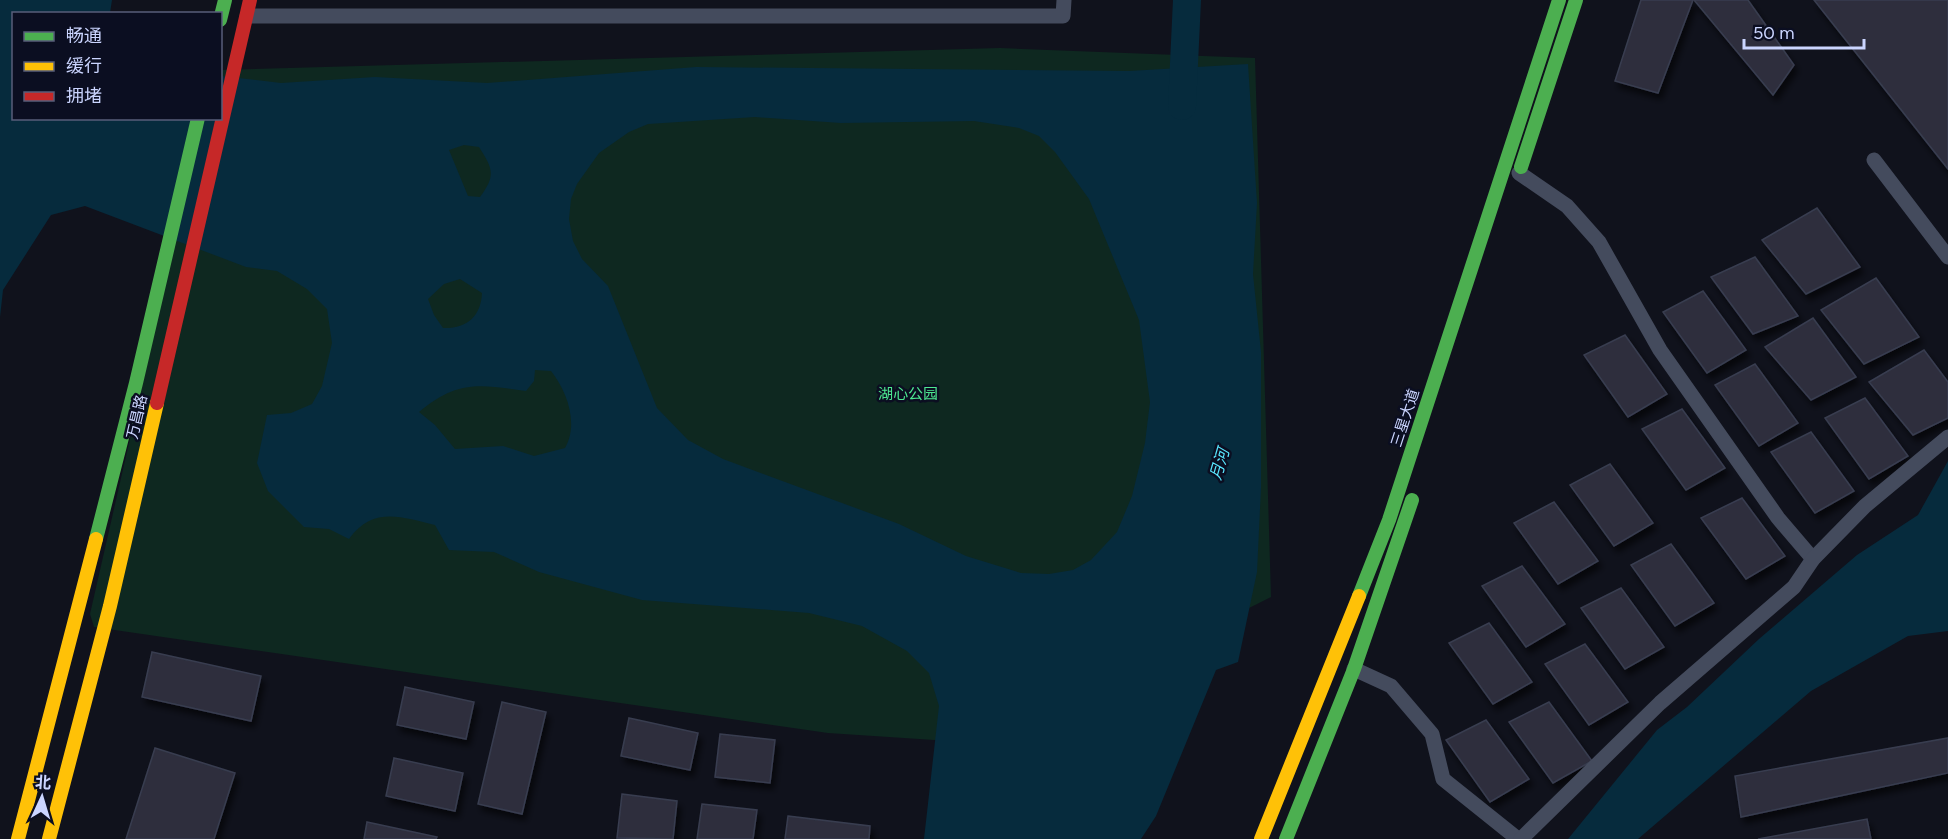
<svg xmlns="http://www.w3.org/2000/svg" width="1948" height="839" font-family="Figtree,'Noto Sans SC',sans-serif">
<defs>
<filter id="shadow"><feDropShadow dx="3.5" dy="6" stdDeviation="3" flood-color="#0009"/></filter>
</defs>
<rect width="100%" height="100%" fill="#10121c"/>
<!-- green -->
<path fill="#0e2820" d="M1000 48 1255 58 1271 597 980 743 828 733 94 627 90 614 203 119 220 118 221 70Z"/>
<!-- water -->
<g fill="#062b3d" fill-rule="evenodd">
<path d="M0 0H112L110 13 14 14V118H220L221 76 281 83 375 77 487 83 696 67 1129 71 1248 64 1257 203 1253 274 1261 352V488L1257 572 1238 662 1216 670 1156 816 1141 839H924L939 706 929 673 907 651 862 626 809 613 642 600 539 572 494 552 449 550 435 525C401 517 373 506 349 539L329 529 304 527 268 491 257 463 267 415 291 413 312 404 322 386 332 343 327 309 307 289 277 271 246 267 85 206 51 215 3 290 0 317ZM755 117 841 123 974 121 1019 128 1039 136 1055 152 1089 199 1139 320 1150 402 1145 443 1132 496 1117 532 1091 560 1073 570 1049 574 1021 573 966 556 899 524 723 459 688 440 657 408 608 286 582 259 573 241 569 219 571 199 577 184 599 153 629 132 648 124ZM464 145 479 147C493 169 496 175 480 197L468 196 449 150ZM460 279 482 293C481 317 466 329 443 328L434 315 428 299 444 284ZM535 370 551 371C567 391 579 424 565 448L534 456 503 446 455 449 435 425 419 412C457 380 479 384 526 391L534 381Z"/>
<path d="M1948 461V631L1908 636 1811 691 1638 839H1568L1657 730 1687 707 1759 639 1857 555 1918 515Z"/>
</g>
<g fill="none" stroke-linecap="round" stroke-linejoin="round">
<!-- river -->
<path stroke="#062b3d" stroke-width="28" d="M1182 106 1187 0"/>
</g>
<!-- building -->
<g fill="#2d2f3e" stroke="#393d50" stroke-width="1.5" filter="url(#shadow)">
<path d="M1641 0H1693L1658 93 1615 81Z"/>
<path d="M1694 0H1748L1794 65 1773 95Z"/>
<path d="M1814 0H1948V169Z"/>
<path d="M1817 208 1860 267 1806 294 1762 240Z"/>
<path d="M1755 257 1798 316 1753 334 1711 277Z"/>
<path d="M1876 278 1919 337 1864 364 1821 310Z"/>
<path d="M1703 291 1746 350 1707 373 1663 312Z"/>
<path d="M1813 318 1856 377 1811 400 1765 347Z"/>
<path d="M1625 335 1667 394 1628 417 1584 355Z"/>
<path d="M1924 350 1948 382V418L1913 435 1869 382Z"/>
<path d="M1755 364 1798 423 1759 446 1715 385Z"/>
<path d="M1865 398 1908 456 1869 479 1825 418Z"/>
<path d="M1682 409 1725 468 1686 490 1642 429Z"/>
<path d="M1811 432 1854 491 1815 513 1771 452Z"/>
<path d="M1610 464 1653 523 1614 546 1570 485Z"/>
<path d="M1742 498 1785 556 1746 579 1701 518Z"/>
<path d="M1554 502 1598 561 1558 584 1514 523Z"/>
<path d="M1671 544 1714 603 1675 626 1631 565Z"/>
<path d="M1522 566 1565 624 1526 647 1482 586Z"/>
<path d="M1621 588 1664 647 1625 669 1581 608Z"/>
<path d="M1489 623 1532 682 1493 704 1449 643Z"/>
<path d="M1585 644 1628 702 1589 725 1545 664Z"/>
<path d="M152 652 261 676 251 721 142 697Z"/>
<path d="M405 687 474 702 466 739 397 725Z"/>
<path d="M502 702 546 712 522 814 478 804Z"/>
<path d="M1549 702 1592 761 1553 783 1509 722Z"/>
<path d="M629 718 698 733 690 770 621 756Z"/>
<path d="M1486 720 1529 779 1490 802 1446 740Z"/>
<path d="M720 734 775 740 770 783 715 777Z"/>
<path d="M1948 738V773L1741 817 1735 776Z"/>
<path d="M155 748 235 773 214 839H126Z"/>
<path d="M394 758 463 773 455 811 386 796Z"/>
<path d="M622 794 677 801 673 839 617 838Z"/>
<path d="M702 804 757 810 753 839H697Z"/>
<path d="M788 816 870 826 869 839H785Z"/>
<path d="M1867 819 1871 839H1758Z"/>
<path d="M367 822 437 837 436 839H364Z"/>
</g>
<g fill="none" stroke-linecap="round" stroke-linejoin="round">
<!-- street -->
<g stroke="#444b5d" stroke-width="15">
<path d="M247 16H1063L1064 0"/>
<path d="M1874 160 1948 257"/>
<path d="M1519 173 1567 206 1599 242 1660 350 1778 518 1813 559"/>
<path d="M1354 669 1391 686 1432 734 1443 779 1518 839"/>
<path d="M1521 839 1660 703 1794 587 1813 559 1865 506 1948 437"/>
</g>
<!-- fast -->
<g stroke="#4caf50" stroke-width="14">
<path d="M220 20 225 0"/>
<path d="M1521 167 1576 0"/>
<path d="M96 539 136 383 198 118"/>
<path d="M1359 596 1389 520 1559 0"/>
<path d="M1286 839 1354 669 1412 500"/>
</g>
<!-- slow -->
<g stroke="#ffc107" stroke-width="14">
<path d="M18 839 96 539"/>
<path d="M49 839 110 606 157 403"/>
<path d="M1261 839 1359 596"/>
</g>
<!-- jam -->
<path stroke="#c62828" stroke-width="14" d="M157 403 250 0"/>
</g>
<g text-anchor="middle" stroke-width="5" stroke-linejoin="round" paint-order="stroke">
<!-- park labels -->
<g font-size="15" fill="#4de991" stroke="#0b0e21">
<text x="908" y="399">湖心公园</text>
</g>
<!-- street labels -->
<g font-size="15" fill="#cbd5ff" stroke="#0b0e21">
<text transform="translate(137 417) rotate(-77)" y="5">万昌路</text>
<text transform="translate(1405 418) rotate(-72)" y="5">三星大道</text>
</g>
<!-- water labels -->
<g font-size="16" font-style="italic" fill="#59e7ff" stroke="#0b0e21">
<text transform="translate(1219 464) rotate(-74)" y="6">月河</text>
</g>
</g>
<!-- legend -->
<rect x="12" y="12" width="210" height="108" fill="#0b0e21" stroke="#585e7a" stroke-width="1.5"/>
<rect x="24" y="32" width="30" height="9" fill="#4caf50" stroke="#585e7a" stroke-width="1.5"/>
<text x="66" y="42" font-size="18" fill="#cbd5ff">畅通</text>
<rect x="24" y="62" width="30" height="9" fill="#ffc107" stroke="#585e7a" stroke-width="1.5"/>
<text x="66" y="72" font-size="18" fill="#cbd5ff">缓行</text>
<rect x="24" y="92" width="30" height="9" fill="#c62828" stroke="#585e7a" stroke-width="1.5"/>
<text x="66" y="102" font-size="18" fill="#cbd5ff">拥堵</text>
<!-- north arrow -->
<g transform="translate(42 797) rotate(4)" stroke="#0b0e21" stroke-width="4.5" paint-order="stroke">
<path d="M0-4.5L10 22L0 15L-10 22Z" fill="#cbd5ff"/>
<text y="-9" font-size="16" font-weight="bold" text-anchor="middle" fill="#cbd5ff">北</text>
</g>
<!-- scale -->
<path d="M1744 39v9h120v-9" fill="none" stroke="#cbd5ff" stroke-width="3"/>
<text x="1753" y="39" font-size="18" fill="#cbd5ff" stroke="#0b0e21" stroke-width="4.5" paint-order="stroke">50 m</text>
</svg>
